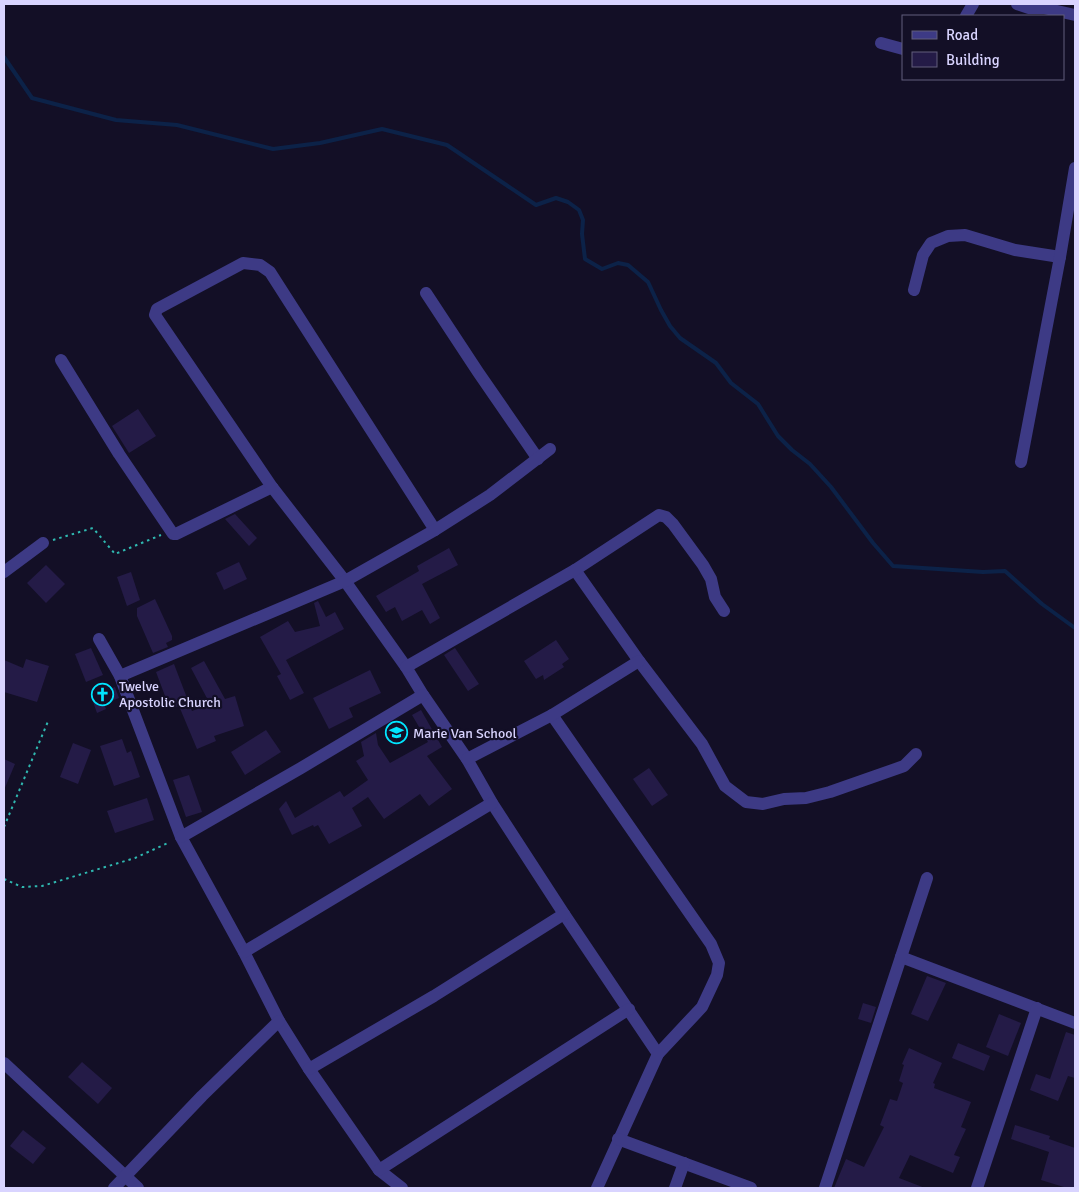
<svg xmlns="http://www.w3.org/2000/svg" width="1079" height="1192" font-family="Signika,sans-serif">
<rect width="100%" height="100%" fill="#130f26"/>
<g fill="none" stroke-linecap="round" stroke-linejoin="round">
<!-- stream -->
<path stroke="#0c2248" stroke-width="4" d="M4 57 32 98 116 120 177 125 273 149 320 143 382 129 447 145 536 205 556 198 568 202 579 210 583 220 582 234 585 259 602 269 618 263 628 265 648 282 661 310 670 326 680 338 716 363 731 383 758 404 778 436 792 450 810 464 831 487 873 543 893 566 983 572 1005 571 1042 604 1075 628"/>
</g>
<!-- building -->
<g fill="#241b47">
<path d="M138 409 156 436 129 453 112 426Z"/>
<path d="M235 514 257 538 249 546 225 519Z"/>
<path d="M449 548 458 565 422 584 440 618 430 624 422 610 402 621 395 607 386 612 376 596 419 571 417 566Z"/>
<path d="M239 562 247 579 224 590 216 573Z"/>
<path d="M46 565 65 584 46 603 27 583Z"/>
<path d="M131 572 140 600 127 606 117 577Z"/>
<path d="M155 599 172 636V640L166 643 168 647 153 653 137 616V608Z"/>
<path d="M318 601 326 617 335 612 344 629 286 660 304 693 290 700 277 676 281 674 260 637 288 621 295 632 320 626 314 603Z"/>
<path d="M556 640 569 659 562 664 564 667 544 680 543 675 536 679 524 661Z"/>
<path d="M91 648 103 675 86 682 75 654Z"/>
<path d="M455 648 479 684 468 691 444 655Z"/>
<path d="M26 659 49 666 37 702 4 692V660L23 668Z"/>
<path d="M204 661 225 699 235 696 244 726 214 736 216 741 197 749 179 706 170 709 156 672 174 664 192 711 210 704 191 668Z"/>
<path d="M370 670 381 693 349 708 353 717 329 729 313 698Z"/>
<path d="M115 687 119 698 104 704 106 709 97 713 91 696Z"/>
<path d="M421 710 442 747 427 756 452 789 429 806 420 794 384 819 368 797 352 808 362 826 329 844 318 825 314 827 313 825 292 835 279 809 286 801 295 818 340 791 344 797 368 780 356 761 364 756 361 742 376 733 378 745 390 763 428 742 412 715Z"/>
<path d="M266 730 281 752 245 775 231 752Z"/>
<path d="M122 739 127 753 131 751 140 777 114 786 100 746Z"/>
<path d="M73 743 91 750 78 784 60 777Z"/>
<path d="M4 759 15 764 4 790Z"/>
<path d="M649 768 668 795 652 806 633 779Z"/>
<path d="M189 775 202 812 186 817 173 780Z"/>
<path d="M147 798 154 820 115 833 107 811Z"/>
<path d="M927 976 946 983 928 1021 911 1014Z"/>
<path d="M863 1003 876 1007 871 1023 858 1019Z"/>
<path d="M999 1014 1021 1023 1008 1056 986 1047Z"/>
<path d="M1066 1032 1075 1035V1078L1068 1076 1058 1101 1030 1090 1036 1074 1050 1079Z"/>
<path d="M958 1043 990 1056 984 1071 952 1058Z"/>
<path d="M909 1048 942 1063 933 1083 935 1084 934 1088 971 1102 961 1127 966 1129 954 1155 960 1157 953 1173 910 1155 899 1178 925 1188H834L846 1159 864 1167 884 1127 880 1125 890 1099 897 1101 903 1083 899 1081 904 1065 902 1064Z"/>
<path d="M82 1062 112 1088 98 1104 68 1077Z"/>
<path d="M1015 1125 1050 1136 1049 1139 1075 1148V1188H1067L1041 1180 1049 1152 1011 1139Z"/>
<path d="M23 1130 46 1148 33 1164 10 1146Z"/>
</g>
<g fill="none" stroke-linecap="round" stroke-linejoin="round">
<!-- path -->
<g stroke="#2fb8b0" stroke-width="2" stroke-dasharray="2.5 4" stroke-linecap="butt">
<path d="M53 540 93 528 115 554 161 535"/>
<path d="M4 827 49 719"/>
<path d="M4 879 22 887 42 886 135 858 170 842"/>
</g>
<!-- minor -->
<g stroke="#3d3a85" stroke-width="12">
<path d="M1017 4 1029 8H1044L1075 15"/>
<path d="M966 16 973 4"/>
<path d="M881 43 903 49"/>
<path d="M914 290 923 255 931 243 948 236 965 235 1015 250 1060 257"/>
<path d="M426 293 478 372 538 459"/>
<path d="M61 360 119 454 173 534H176L272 487"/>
<path d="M1021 462 1060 257 1075 168"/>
<path d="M435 530 270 272 260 265 243 263 157 309 155 315 272 487 345 581 406 667 423 695 467 759 492 803 564 914 658 1054"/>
<path d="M575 570 639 661 702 744 725 786 746 802 763 804 784 799 806 798 830 792 904 766 916 754"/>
<path d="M4 572 43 543"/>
<path d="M99 639 120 676 181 837 244 952 279 1021 309 1069 379 1170 402 1188"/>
<path d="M406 667 575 570 659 515 666 517 673 524 703 565 711 579 715 597 724 611"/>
<path d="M120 676 345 581 435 530 490 495 550 449"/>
<path d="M552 715 711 944 719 963 717 975 702 1007 658 1054 597 1188"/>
<path d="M467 759 552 715 639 661"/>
<path d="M181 837 301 768 423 695"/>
<path d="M244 952 492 803"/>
<path d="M901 957 1075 1023"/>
<path d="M4 1063 138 1188"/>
<path d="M309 1069 434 996 564 914"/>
<path d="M618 1139 751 1188"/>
<path d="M379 1170 629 1009"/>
<path d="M114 1188 202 1096 279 1021"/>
<path d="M675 1188 684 1163"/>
<path d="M825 1188 927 878"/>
<path d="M977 1188 1037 1008"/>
</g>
</g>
<!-- icons -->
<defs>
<symbol id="church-ring" viewBox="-11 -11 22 22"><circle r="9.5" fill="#130f26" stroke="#00e5ff" stroke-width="1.5"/><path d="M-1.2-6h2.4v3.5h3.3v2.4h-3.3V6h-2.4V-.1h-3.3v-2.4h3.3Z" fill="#00e5ff"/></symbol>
<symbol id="school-ring" viewBox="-11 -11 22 22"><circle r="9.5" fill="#130f26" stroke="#00e5ff" stroke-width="1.5"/><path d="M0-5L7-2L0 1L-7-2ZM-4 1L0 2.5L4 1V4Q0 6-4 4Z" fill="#00e5ff"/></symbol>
</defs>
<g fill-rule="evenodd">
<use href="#church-ring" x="90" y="682" width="25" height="25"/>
<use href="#school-ring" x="384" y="720" width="25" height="25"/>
</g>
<g text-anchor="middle" stroke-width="4.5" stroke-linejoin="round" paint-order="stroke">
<!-- poi labels -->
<g font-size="14" fill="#d9d4ff" stroke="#130f26" text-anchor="start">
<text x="119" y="691">Twelve<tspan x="119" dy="16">Apostolic Church</tspan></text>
<text x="413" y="738">Marie Van School</text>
</g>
</g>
<!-- border -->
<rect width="1079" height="1192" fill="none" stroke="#d9d4ff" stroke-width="10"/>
<!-- legend -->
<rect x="902" y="15" width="162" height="65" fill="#130f26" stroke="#625e7d"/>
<rect x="912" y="31" width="25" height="8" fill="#3d3a85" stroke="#625e7d"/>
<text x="946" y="40" font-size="15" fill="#d9d4ff">Road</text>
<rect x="912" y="52" width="25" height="15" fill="#241b47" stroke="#625e7d"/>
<text x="946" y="65" font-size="15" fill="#d9d4ff">Building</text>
</svg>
